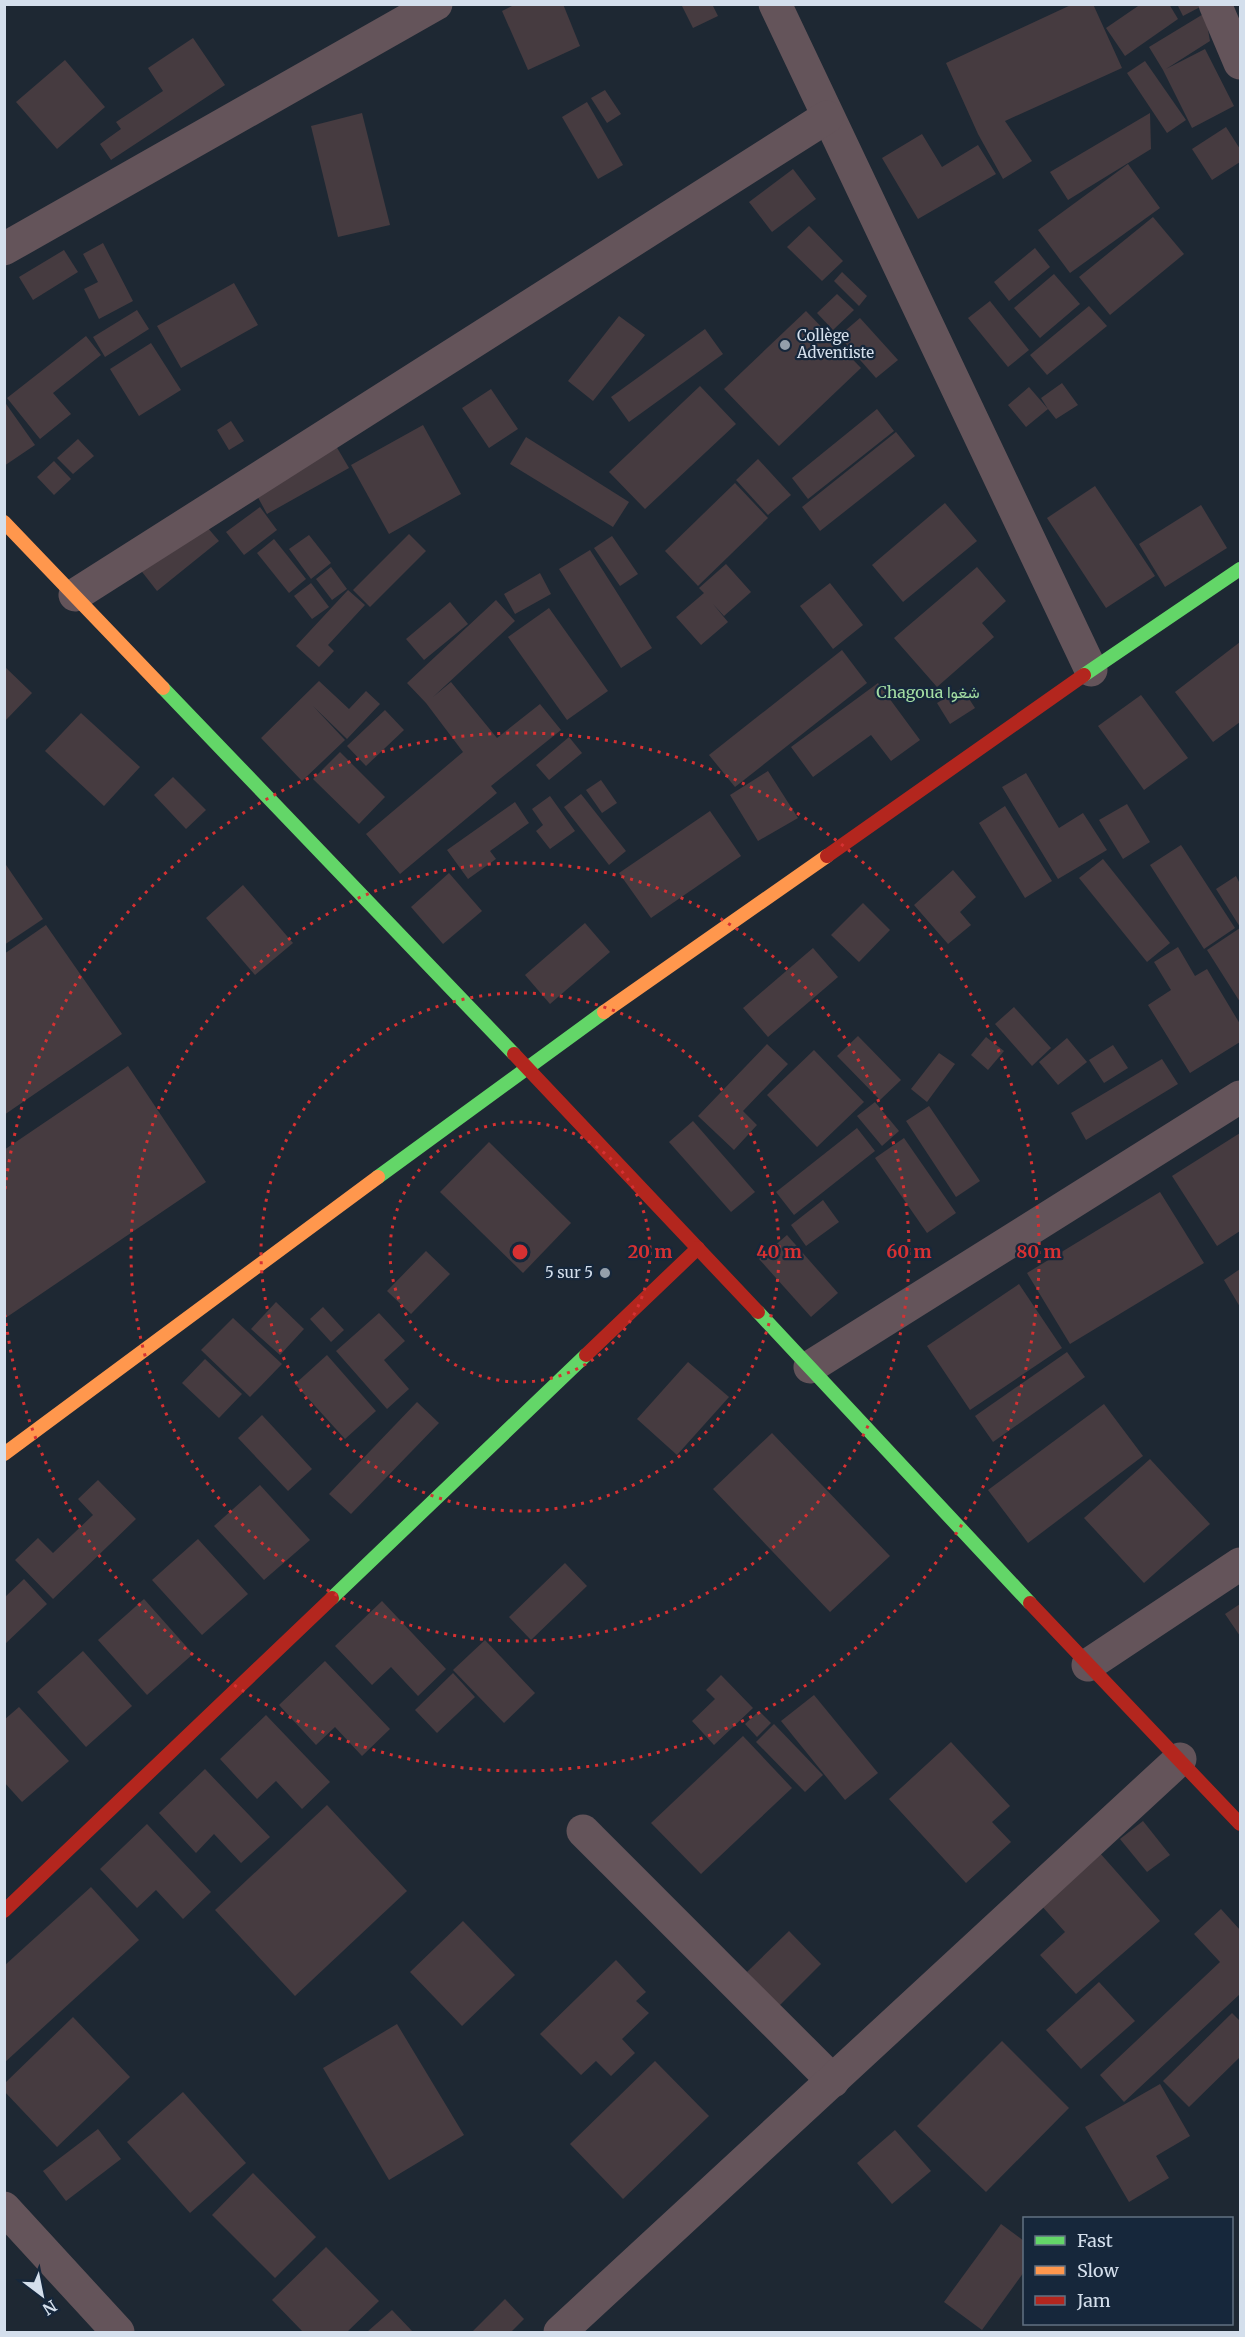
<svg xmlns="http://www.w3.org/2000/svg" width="1245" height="2337" font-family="Merriweather,Vazirmatn,serif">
<rect width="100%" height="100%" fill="#1e2833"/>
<!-- building -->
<g fill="#463b40">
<path d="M516 4H563L580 46 528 70 502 11Z"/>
<path d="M681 4H712L718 16 693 28Z"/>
<path d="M1073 4H1093L1122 68 1005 121 1032 161 1003 179 978 134 946 63Z"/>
<path d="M1141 4H1169L1178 19 1125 56 1106 28Z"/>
<path d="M1177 4H1201L1202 6 1183 16Z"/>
<path d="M1205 13 1210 41 1166 69 1205 49 1234 106 1192 128 1163 70 1149 47Z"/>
<path d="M193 38 225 85 111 160 100 144 121 129 116 122 163 91 148 68Z"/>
<path d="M65 60 105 107 57 149 16 102Z"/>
<path d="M1145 61 1186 120 1167 133 1127 73Z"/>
<path d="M605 90 621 114 607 123 591 98Z"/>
<path d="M587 102 623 165 598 179 562 117Z"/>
<path d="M362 113 390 225 338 237 311 126Z"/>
<path d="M1150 113 1151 149 1068 200 1050 172Z"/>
<path d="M1226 127 1240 149V162L1212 180 1192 149Z"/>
<path d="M922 134 942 167 978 145 996 174 918 219 882 158Z"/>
<path d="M1128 164 1160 208 1070 273 1038 230Z"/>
<path d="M793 169 816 199 772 232 749 202Z"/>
<path d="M1153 217 1184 254 1110 315 1079 277Z"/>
<path d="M809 226 843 261 822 281 787 247Z"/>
<path d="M103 243 133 301 99 319 84 289 98 282 83 254Z"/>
<path d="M1035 248 1050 267 1009 301 994 282Z"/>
<path d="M64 250 78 272 33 300 19 277Z"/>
<path d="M842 272 867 296 859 306 834 281Z"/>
<path d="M1054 274 1080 304 1040 338 1014 308Z"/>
<path d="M234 283 258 325 181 368 157 326Z"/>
<path d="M837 294 854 310 833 330 817 313Z"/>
<path d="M990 301 1029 350 1008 367 968 318Z"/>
<path d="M1089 306 1107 326 1047 375 1030 355Z"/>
<path d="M137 310 149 329 105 357 93 337Z"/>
<path d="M806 311 861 368 779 446 724 389Z"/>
<path d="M619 316 645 335 593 401 568 381Z"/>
<path d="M860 318 898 360 876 378 839 336Z"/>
<path d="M705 329 723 354 629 422 611 397Z"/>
<path d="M86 336 101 355 53 393 71 414 40 439 7 398Z"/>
<path d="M151 343 181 390 139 416 110 369Z"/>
<path d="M1062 383 1078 405 1056 419 1048 409 1026 427 1008 405 1029 387 1048 409 1041 398Z"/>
<path d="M700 386 736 424 645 509 609 472Z"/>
<path d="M491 389 518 429 489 448 462 408Z"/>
<path d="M4 401 35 445 4 466Z"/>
<path d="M877 409 894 431 808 499 792 478Z"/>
<path d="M231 421 244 441 229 450 217 430Z"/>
<path d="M423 425 461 494 389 534 351 465Z"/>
<path d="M896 432 915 456 820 531 802 507Z"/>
<path d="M526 437 629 502 613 527 510 464Z"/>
<path d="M78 439 94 456 73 474 57 458Z"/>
<path d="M336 446 349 468 267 514 255 492Z"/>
<path d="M758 459 791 495 768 515 736 480Z"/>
<path d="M54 461 71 479 54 495 37 477Z"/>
<path d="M735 483 768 518 698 586 665 551Z"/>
<path d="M1095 486 1155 576 1106 608 1047 518Z"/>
<path d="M945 503 977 541 903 602 872 565Z"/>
<path d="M1201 505 1227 548 1165 587 1139 544Z"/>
<path d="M260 507 277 530 244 555 226 532Z"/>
<path d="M201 520 219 541 157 591 139 568Z"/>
<path d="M409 534 426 551 370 607 353 590Z"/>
<path d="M309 535 331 563 311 579 289 549Z"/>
<path d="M612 536 638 574 620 586 594 548Z"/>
<path d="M274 539 306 579 289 593 257 553Z"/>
<path d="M590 550 652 648 621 668 559 569Z"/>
<path d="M726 564 751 592 724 616 713 604 728 622 701 645 676 617 704 593 699 588Z"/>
<path d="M331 567 347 589 332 600 316 579Z"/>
<path d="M977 567 1006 601 982 623 994 637 937 687 894 638Z"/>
<path d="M540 573 551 594 515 614 504 594Z"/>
<path d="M311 583 329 607 312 619 294 596Z"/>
<path d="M830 583 863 625 833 649 800 606Z"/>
<path d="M348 590 365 605 328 645 334 651 319 667 296 646Z"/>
<path d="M496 600 515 621 433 697 451 682 497 738 540 704 561 730 491 786 497 793 400 874 366 834 463 752 426 703 407 683Z"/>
<path d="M450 602 468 624 424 660 406 639Z"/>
<path d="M549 608 608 691 567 720 508 637Z"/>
<path d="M1240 642V722L1213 742 1175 692Z"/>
<path d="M842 650 867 683 735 787 709 755Z"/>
<path d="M4 666 32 693 4 722Z"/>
<path d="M319 681 349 709 366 691 380 704 347 739 313 706 345 740 302 781 261 738Z"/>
<path d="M878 683 920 740 891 761 871 735 813 777 791 747Z"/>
<path d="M962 688 975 708 950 724 937 703Z"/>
<path d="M1141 695 1188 758 1144 790 1098 726Z"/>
<path d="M385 710 404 730 366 766 347 746Z"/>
<path d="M81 713 140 767 104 806 45 751Z"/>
<path d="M569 737 582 753 549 780 536 765Z"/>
<path d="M340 752 385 797 359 824 313 779Z"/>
<path d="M768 771 798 818 758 841 730 795Z"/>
<path d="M1026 773 1059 828 1083 813 1107 850 1058 879 1002 787Z"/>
<path d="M173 777 206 810 186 829 154 795Z"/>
<path d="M601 780 617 803 602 813 586 790Z"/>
<path d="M581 794 626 851 609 865 564 807Z"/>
<path d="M550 796 575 831 550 849 536 831 543 825 532 809Z"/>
<path d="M515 802 529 823 490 851 496 859 468 879 447 850Z"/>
<path d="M1127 804 1150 842 1123 859 1099 820Z"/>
<path d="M1005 806 1052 881 1025 898 979 823Z"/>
<path d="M710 811 741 856 651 918 619 873Z"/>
<path d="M1181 845 1235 928 1204 949 1150 865Z"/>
<path d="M1103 859 1170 943 1147 962 1079 878Z"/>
<path d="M4 862 43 919 4 945Z"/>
<path d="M953 870 976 897 960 912 971 925 948 944 914 905Z"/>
<path d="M449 873 482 911 443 944 411 907Z"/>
<path d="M1236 876 1240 884V927L1216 889Z"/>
<path d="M243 885 293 943 255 975 206 918Z"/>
<path d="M863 903 890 930 859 962 831 935Z"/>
<path d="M585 923 610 952 550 1004 525 975Z"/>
<path d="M46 925 122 1034 4 1115V954Z"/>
<path d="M1240 928V1002L1207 950Z"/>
<path d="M1178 947 1195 976 1207 969 1240 1024V1042L1190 1073 1148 1005 1171 990 1154 962Z"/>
<path d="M813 948 838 977 768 1037 743 1008Z"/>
<path d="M1014 1007 1051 1048 1032 1066 995 1024Z"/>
<path d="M858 1036 901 1080 880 1100 837 1056Z"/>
<path d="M986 1037 1004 1051 988 1070 971 1055Z"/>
<path d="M1067 1038 1087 1062 1058 1085 1039 1062Z"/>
<path d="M767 1044 788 1064 743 1111 757 1125 734 1150 698 1116Z"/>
<path d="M1113 1045 1128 1068 1104 1083 1089 1060Z"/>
<path d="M814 1050 864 1102 817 1147 767 1095Z"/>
<path d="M939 1053 955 1064 927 1102 911 1089Z"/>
<path d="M1162 1059 1178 1084 1086 1140 1071 1113Z"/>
<path d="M128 1066 206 1182 4 1319V1150Z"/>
<path d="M875 1102 899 1131 882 1146 857 1116Z"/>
<path d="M929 1106 980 1181 956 1197 906 1121Z"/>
<path d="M693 1121 755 1192 731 1212 669 1142Z"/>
<path d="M857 1128 875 1151 794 1215 776 1192Z"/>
<path d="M1240 1133V1231L1217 1246 1172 1176Z"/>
<path d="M904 1138 956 1213 927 1233 875 1158Z"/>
<path d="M489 1142 571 1223 523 1273 440 1192Z"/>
<path d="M1160 1192 1204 1263 1070 1344 1027 1273Z"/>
<path d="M823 1200 839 1222 806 1246 791 1225Z"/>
<path d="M787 1235 838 1293 811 1317 759 1259Z"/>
<path d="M426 1251 450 1274 411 1314 387 1291Z"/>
<path d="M1240 1269V1307L1224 1280Z"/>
<path d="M1019 1284 1062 1348 970 1410 927 1346Z"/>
<path d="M276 1302 304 1329 280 1355 251 1329Z"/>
<path d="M323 1307 344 1330 331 1342 310 1319Z"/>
<path d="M379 1313 405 1341 384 1360 409 1389 387 1409 336 1351Z"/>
<path d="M233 1318 282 1364 250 1397 201 1350Z"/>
<path d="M1067 1352 1085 1377 993 1442 975 1416Z"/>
<path d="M327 1355 376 1411 345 1439 295 1384Z"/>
<path d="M205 1359 242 1394 219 1418 182 1383Z"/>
<path d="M688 1362 729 1397 677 1455 637 1419Z"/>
<path d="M417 1402 439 1423 351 1514 329 1494Z"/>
<path d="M1104 1404 1143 1456 1028 1543 988 1490Z"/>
<path d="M262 1415 312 1469 288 1491 238 1438Z"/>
<path d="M772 1433 890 1556 830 1612 713 1489Z"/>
<path d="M1150 1459 1210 1524 1144 1583 1084 1518Z"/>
<path d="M98 1480 136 1519 53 1599 15 1560 38 1538 53 1553 93 1515 78 1499Z"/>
<path d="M260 1485 310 1540 264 1580 214 1526Z"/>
<path d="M198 1539 248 1594 202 1635 152 1580Z"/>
<path d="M565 1563 587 1586 531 1640 509 1617Z"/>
<path d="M24 1579 47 1604 4 1645V1598Z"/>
<path d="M144 1599 193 1654 147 1695 98 1640Z"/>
<path d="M382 1601 446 1669 418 1696 391 1667 372 1685 335 1646Z"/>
<path d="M1240 1604V1636L1225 1614Z"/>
<path d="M485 1640 535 1693 504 1723 453 1670Z"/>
<path d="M83 1651 132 1706 86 1747 37 1692Z"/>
<path d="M325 1661 390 1729 362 1756 335 1727 316 1745 279 1705Z"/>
<path d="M453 1673 475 1697 437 1733 415 1710Z"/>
<path d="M721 1675 753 1708 714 1745 692 1721 715 1699 706 1690Z"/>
<path d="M814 1695 878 1773 845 1800 781 1721Z"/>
<path d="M19 1707 69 1761 22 1802 4 1782V1720Z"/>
<path d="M759 1711 771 1723 757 1737 745 1724Z"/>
<path d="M266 1715 330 1782 302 1809 276 1781 257 1799 220 1759Z"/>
<path d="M774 1724 823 1775 805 1792 756 1742Z"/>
<path d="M743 1736 792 1788 701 1874 651 1823Z"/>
<path d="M951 1742 1010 1806 992 1822 1011 1842 966 1883 889 1799Z"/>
<path d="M205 1769 270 1837 241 1863 214 1834 196 1853 159 1813Z"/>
<path d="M327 1805 407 1891 295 1996 215 1910Z"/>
<path d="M1143 1821 1170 1855 1147 1872 1120 1839Z"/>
<path d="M147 1824 211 1892 183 1919 156 1890 137 1908 100 1869Z"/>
<path d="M1099 1852 1160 1921 1076 1994 1040 1955 1065 1932 1040 1904Z"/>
<path d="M91 1887 139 1940 4 2063V1966Z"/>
<path d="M1221 1909 1240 1930V1994L1124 2102 1100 2075 1220 1962 1194 1934Z"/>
<path d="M463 1921 515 1975 462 2026 410 1972Z"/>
<path d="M789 1931 821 1964 779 2006 747 1972Z"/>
<path d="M616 1960 646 1992 636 2001 649 2013 622 2039 635 2053 611 2076 596 2061 581 2075 540 2034Z"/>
<path d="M1099 1982 1135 2021 1081 2069 1046 2030Z"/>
<path d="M1232 2013 1240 2021V2057L1189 2107 1163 2081Z"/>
<path d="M73 2017 130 2077 57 2147 4 2091V2084Z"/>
<path d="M397 2024 464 2135 389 2180 323 2068Z"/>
<path d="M1002 2041 1069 2108 986 2192 917 2126Z"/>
<path d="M655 2061 709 2116 623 2199 570 2144Z"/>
<path d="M1160 2084 1190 2136 1156 2156 1169 2178 1129 2202 1085 2127Z"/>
<path d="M183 2092 246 2163 190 2213 127 2142Z"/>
<path d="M98 2129 121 2159 66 2201 43 2171Z"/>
<path d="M895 2130 931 2171 892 2204 857 2163Z"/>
<path d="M253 2173 316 2237 275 2278 212 2215Z"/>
<path d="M1001 2224 1024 2241V2272L982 2330 944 2302Z"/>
<path d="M326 2247 379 2301 347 2332H303L272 2300Z"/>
<path d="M505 2299 524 2319 511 2332H472Z"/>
<path d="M392 2310 413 2332H367Z"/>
</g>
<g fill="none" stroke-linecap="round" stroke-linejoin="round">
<!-- street -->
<g stroke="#64545a" stroke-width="33">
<path d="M775 4 1091 670"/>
<path d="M1215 4 1240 63"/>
<path d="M4 249 436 4"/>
<path d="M75 595 827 117"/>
<path d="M810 1367 1240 1097"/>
<path d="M1088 1665 1240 1564"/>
<path d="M583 1831 833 2081"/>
<path d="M4 2208 118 2332"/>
<path d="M560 2332 1180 1759"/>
</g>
<!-- fast -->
<g stroke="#63d668" stroke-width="14">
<path d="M1084 675 1240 569"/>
<path d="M163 688 514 1054"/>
<path d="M378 1177 604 1012"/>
<path d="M758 1312 1030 1603"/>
<path d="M332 1598 586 1355"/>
</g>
<!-- slow -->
<g stroke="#ff974d" stroke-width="14">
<path d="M4 522 163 688"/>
<path d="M604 1012 827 856"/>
<path d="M4 1454 378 1177"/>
</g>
<!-- jam -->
<g stroke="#b3261e" stroke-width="14">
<path d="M827 856 1084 675"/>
<path d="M514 1054 758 1312"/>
<path d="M586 1355 698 1248"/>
<path d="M1030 1603 1240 1824"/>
<path d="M4 1911 332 1598"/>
</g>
</g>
<!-- distance rings -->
<g fill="none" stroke="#d63132" stroke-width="3" stroke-dasharray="3 6">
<circle cx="520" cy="1252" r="130"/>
<circle cx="520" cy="1252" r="259"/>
<circle cx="520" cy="1252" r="389"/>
<path d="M5 1189A519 519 0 1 1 5 1315"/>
</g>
<!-- markers -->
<g fill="#949fab" stroke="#16273b" stroke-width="2">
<circle cx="785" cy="345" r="6"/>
<circle cx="605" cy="1273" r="6"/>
</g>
<g text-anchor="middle" stroke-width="4.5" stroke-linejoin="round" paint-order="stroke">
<!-- poi labels -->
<g font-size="15" fill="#d4dfec" stroke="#16273b" text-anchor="start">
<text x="797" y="341">Collège<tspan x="797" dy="17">Adventiste</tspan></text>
<text x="593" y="1278" text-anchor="end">5 sur 5</text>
</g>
<!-- neighbourhood labels -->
<g font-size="16" fill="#a3dda3" stroke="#16273b">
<text x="928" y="698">Chagoua شغوا</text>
</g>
</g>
<circle cx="520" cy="1252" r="9" fill="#d63132" stroke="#16273b" stroke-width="3"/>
<g font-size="18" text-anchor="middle" font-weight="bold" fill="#d63132" stroke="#16273b" stroke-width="4.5" stroke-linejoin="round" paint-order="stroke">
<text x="650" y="1258">20 m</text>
<text x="779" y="1258">40 m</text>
<text x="909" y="1258">60 m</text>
<text x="1039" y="1258">80 m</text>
</g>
<!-- border -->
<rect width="1245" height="2337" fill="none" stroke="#d4dfec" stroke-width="12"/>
<!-- legend -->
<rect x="1023" y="2217" width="210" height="108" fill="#16273b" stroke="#627182" stroke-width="1.5"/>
<rect x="1035" y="2236" width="30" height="9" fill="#63d668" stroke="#627182" stroke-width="1.5"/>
<text x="1077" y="2247" font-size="18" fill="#d4dfec">Fast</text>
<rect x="1035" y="2266" width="30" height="9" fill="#ff974d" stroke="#627182" stroke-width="1.5"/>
<text x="1077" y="2277" font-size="18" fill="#d4dfec">Slow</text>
<rect x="1035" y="2296" width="30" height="9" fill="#b3261e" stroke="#627182" stroke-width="1.5"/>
<text x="1077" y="2307" font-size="18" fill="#d4dfec">Jam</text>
<!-- north arrow -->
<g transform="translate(42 2295) rotate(148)" stroke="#16273b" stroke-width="4.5" paint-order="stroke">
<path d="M0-4.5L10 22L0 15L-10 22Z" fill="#d4dfec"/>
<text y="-9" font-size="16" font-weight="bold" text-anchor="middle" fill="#d4dfec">N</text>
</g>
</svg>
